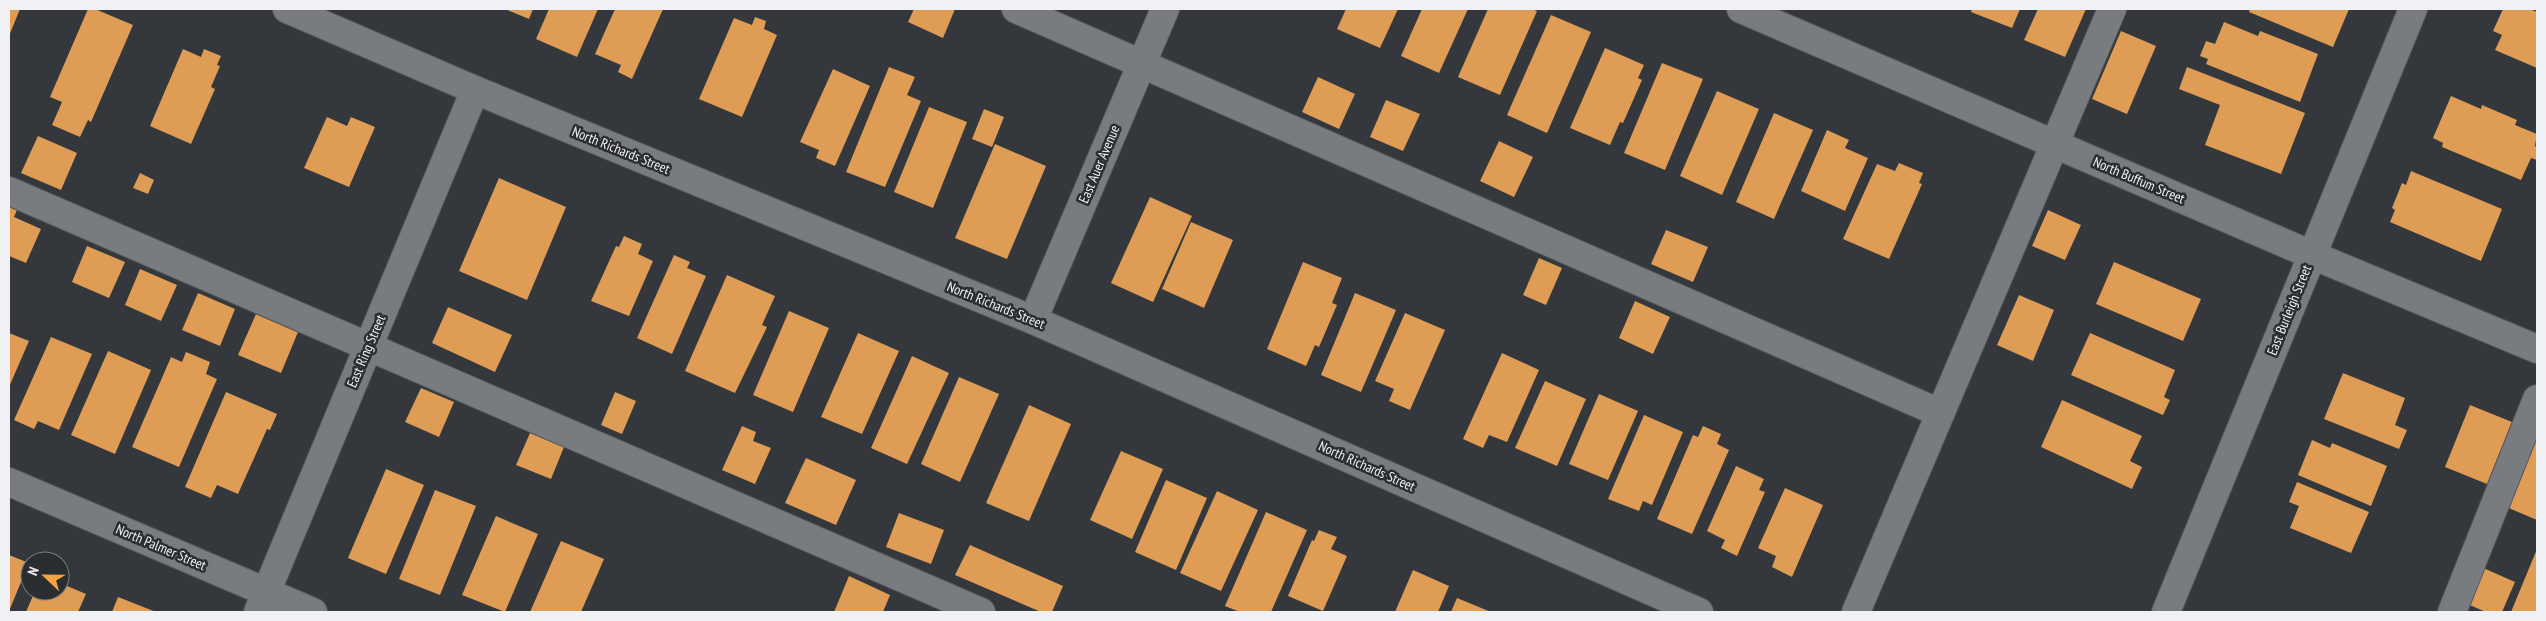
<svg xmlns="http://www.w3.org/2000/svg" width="2546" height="621" font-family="'PT Sans Narrow',sans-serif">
<rect width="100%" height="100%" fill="#34383c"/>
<!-- building -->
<g fill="#de9c55">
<path d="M9 9H20L9 36Z"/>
<path d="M88 9H95L133 25 91 122 88 120 80 137 52 125 62 102 50 97Z"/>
<path d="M505 9H533L529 19Z"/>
<path d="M549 9H598L577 57 536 39Z"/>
<path d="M615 9H663L632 79 618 72 621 65 595 54Z"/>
<path d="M914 9H955L943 38 908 22Z"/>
<path d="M1346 9H1398L1380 48 1337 29Z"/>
<path d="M1422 9H1468L1439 73 1401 56Z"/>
<path d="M1488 9H1531L1537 11 1500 95 1458 77Z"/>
<path d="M1972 9H2020L2012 28 1971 12Z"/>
<path d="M2038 9H2086L2065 57 2024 40Z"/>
<path d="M2250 9H2349L2333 47 2249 12Z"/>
<path d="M2503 9H2530L2537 12V68L2495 50 2502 35 2493 31Z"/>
<path d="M1551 15 1591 32 1547 133 1507 115Z"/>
<path d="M755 17 766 21 764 29 777 35 742 117 699 99 734 18 752 25Z"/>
<path d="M2224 22 2258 36 2260 31 2318 54 2300 102 2206 64 2208 59 2200 56 2206 41 2215 44Z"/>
<path d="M2121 31 2156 46 2127 114 2092 99Z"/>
<path d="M1605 48 1644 65 1638 78 1642 80 1623 123 1620 122 1610 145 1570 128Z"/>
<path d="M183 49 201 57 204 49 221 56 217 65 220 66 211 87 215 89 191 144 150 126Z"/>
<path d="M1662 63 1703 79 1665 170 1624 153Z"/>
<path d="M889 67 915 77 907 95 921 101 885 187 846 172Z"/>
<path d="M2187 67 2305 113 2281 174 2205 145 2220 105 2179 89Z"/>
<path d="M833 69 870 86 835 166 816 158 819 150 800 142Z"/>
<path d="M1318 77 1355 94 1339 129 1302 112Z"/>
<path d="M1717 91 1759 109 1722 195 1680 176Z"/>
<path d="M2451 96 2481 109 2482 105 2517 120 2515 125 2537 134 2535 146 2537 148V160L2531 158 2521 180 2442 147 2443 143 2433 138Z"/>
<path d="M1386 100 1420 114 1403 151 1370 137Z"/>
<path d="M929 107 967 122 933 208 894 192Z"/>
<path d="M984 109 1004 117 992 147 972 139Z"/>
<path d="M1774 113 1813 130 1774 219 1736 202Z"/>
<path d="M327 117 347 126 351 117 375 127 349 187 304 168Z"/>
<path d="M1827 130 1849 140 1845 148 1868 158 1845 211 1801 191Z"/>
<path d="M38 136 77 153 61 190 21 173Z"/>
<path d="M1499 141 1533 157 1514 197 1480 181Z"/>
<path d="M995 144 1046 166 1007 259 955 238Z"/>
<path d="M1899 163 1923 173 1919 183 1922 184 1889 259 1843 239 1877 164 1895 171Z"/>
<path d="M2411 171 2502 209 2481 261 2390 222 2395 210 2392 208 2402 183 2406 185Z"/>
<path d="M140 173 154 180 148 194 133 188Z"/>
<path d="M499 178 566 207 527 300 459 271Z"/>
<path d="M1150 197 1192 216 1153 302 1111 283Z"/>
<path d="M9 207 17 210 14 217 41 229 26 263 9 256Z"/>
<path d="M2048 210 2081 225 2065 260 2032 246Z"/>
<path d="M1191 222 1233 240 1204 308 1162 289Z"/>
<path d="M1666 230 1708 247 1693 282 1651 264Z"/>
<path d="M624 236 642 244 638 254 653 261 629 316 591 301 616 246 619 247Z"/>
<path d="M87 246 125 262 109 298 72 282Z"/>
<path d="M674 255 690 262 687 268 706 276 672 354 637 338Z"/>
<path d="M1539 258 1562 268 1546 305 1523 295Z"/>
<path d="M1303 262 1342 278 1332 303 1337 305 1319 347 1315 345 1306 366 1267 349Z"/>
<path d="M2114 262 2201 299 2183 341 2096 304Z"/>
<path d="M140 269 177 285 161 321 125 305Z"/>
<path d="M727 275 775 296 762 325 767 327 735 393 685 371Z"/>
<path d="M198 293 235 309 220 346 182 330Z"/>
<path d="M1355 293 1396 310 1361 392 1321 375Z"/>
<path d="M2019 295 2054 310 2033 361 1997 345Z"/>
<path d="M1635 301 1670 317 1653 354 1619 338Z"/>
<path d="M448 307 512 335 495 372 432 343Z"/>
<path d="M789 311 829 328 793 412 753 395Z"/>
<path d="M1405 313 1445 330 1410 410 1389 401 1394 389 1375 381Z"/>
<path d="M256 314 298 332 281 373 238 355Z"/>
<path d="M9 333 29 341 9 387Z"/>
<path d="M858 333 899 351 862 434 821 417Z"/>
<path d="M2090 333 2175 370 2164 397 2170 400 2163 415 2071 375Z"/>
<path d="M51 337 92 354 59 430 38 421 34 429 14 420Z"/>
<path d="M108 351 151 370 115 454 71 435Z"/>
<path d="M186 352 210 362 206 374 217 379 179 467 132 447 171 357 182 362Z"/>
<path d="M1502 353 1539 370 1507 442 1489 435 1483 448 1463 439Z"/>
<path d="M912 356 949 373 907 464 871 448Z"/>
<path d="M2343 373 2405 398 2395 425 2407 430 2399 449 2324 419Z"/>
<path d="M959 377 999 394 960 482 921 464Z"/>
<path d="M1545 381 1586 399 1557 466 1515 448Z"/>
<path d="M421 388 454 402 439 437 405 422Z"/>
<path d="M226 392 277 414 270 430 267 429 238 494 217 485 211 498 185 487Z"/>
<path d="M615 392 636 401 622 434 601 425Z"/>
<path d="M1599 394 1638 411 1608 480 1569 464Z"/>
<path d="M2062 400 2142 436 2130 461 2142 467 2132 489 2041 447Z"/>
<path d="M1029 405 1071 424 1029 521 986 503Z"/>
<path d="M2470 405 2512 422 2487 484 2445 467Z"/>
<path d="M1644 415 1683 432 1652 505 1643 501 1639 511 1608 499Z"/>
<path d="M742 426 756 432 753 441 771 448 755 484 722 470Z"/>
<path d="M1703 426 1721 434 1717 444 1729 450 1692 534 1657 519 1693 435 1698 437Z"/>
<path d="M530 433 564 447 551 479 516 465Z"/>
<path d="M2533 438 2537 440V520L2504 506Z"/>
<path d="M2312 440 2330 448 2332 443 2387 466 2371 506 2298 475Z"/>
<path d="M1121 451 1163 469 1132 539 1090 520Z"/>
<path d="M806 458 856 480 836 525 785 503Z"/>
<path d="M1736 466 1764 479 1759 490 1765 492 1737 556 1721 548 1725 540 1707 531Z"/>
<path d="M386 469 424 485 386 574 348 558Z"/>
<path d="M1166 480 1207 498 1176 570 1135 552Z"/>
<path d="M2297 482 2369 512 2351 553 2290 528 2299 506 2289 502Z"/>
<path d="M1785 488 1823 505 1792 577 1772 567 1776 556 1758 548Z"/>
<path d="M435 490 476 506 440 595 399 579Z"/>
<path d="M1217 491 1258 510 1221 591 1180 573Z"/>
<path d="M1266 512 1307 530 1271 612H1240L1225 606Z"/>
<path d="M899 513 944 530 931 564 886 547Z"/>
<path d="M496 516 538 534 505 612 462 595Z"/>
<path d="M1319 530 1337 537 1331 549 1347 556 1323 611 1288 596 1312 540 1314 541Z"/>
<path d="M561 541 604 559 581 612H530Z"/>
<path d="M970 545 1063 586 1052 612H1041L955 575Z"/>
<path d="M2537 549V612H2511Z"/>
<path d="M9 555 29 563 9 611Z"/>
<path d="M2481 567 2515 582 2502 612H2486L2465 603Z"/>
<path d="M1413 570 1449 586 1438 612H1395Z"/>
<path d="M849 576 890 595 883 612H834Z"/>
<path d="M60 583 86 594 78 612H26L35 591H60Z"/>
<path d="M118 597 156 612H112Z"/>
<path d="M1457 598 1491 612H1451Z"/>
</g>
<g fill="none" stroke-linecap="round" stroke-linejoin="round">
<defs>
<g id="minor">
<path d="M287 9 475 90 1033 320 1699 612"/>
<path d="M1016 9 1940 413"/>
<path d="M1741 9 2312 255 2537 349"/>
<path d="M9 191 981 612"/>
<path d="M1033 320 1165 9"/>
<path d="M9 482 313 612"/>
<path d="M258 612 475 90"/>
<path d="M1856 612 2112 9"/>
<path d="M2166 612 2413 9"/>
<path d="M2452 612 2537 399"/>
</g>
</defs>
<!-- minor casing -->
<use href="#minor" stroke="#535659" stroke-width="30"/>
<!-- minor -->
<use href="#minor" stroke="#787c81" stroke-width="28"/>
</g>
<g text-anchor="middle" stroke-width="5" stroke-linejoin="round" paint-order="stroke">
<!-- street labels -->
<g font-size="14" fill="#eff1f4" stroke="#2a2e31">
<text transform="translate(621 150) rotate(22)" y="5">North Richards Street</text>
<text transform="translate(1099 164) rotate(-67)" y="5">East Auer Avenue</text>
<text transform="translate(2139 180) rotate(23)" y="5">North Buffum Street</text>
<text transform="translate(996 305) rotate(22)" y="5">North Richards Street</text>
<text transform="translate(2289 310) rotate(-68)" y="5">East Burleigh Street</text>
<text transform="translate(366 351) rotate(-67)" y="5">East Ring Street</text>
<text transform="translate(1367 466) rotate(24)" y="5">North Richards Street</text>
<text transform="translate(161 547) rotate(23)" y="5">North Palmer Street</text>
</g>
</g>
<!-- border -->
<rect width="2546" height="621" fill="none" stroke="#eff1f4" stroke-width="20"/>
<!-- north arrow -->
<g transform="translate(45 576) rotate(292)"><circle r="24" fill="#2a2e31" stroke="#797c7f"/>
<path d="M0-4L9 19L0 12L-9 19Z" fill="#f4a345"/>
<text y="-8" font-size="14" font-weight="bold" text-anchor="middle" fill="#eff1f4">N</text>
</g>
</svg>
